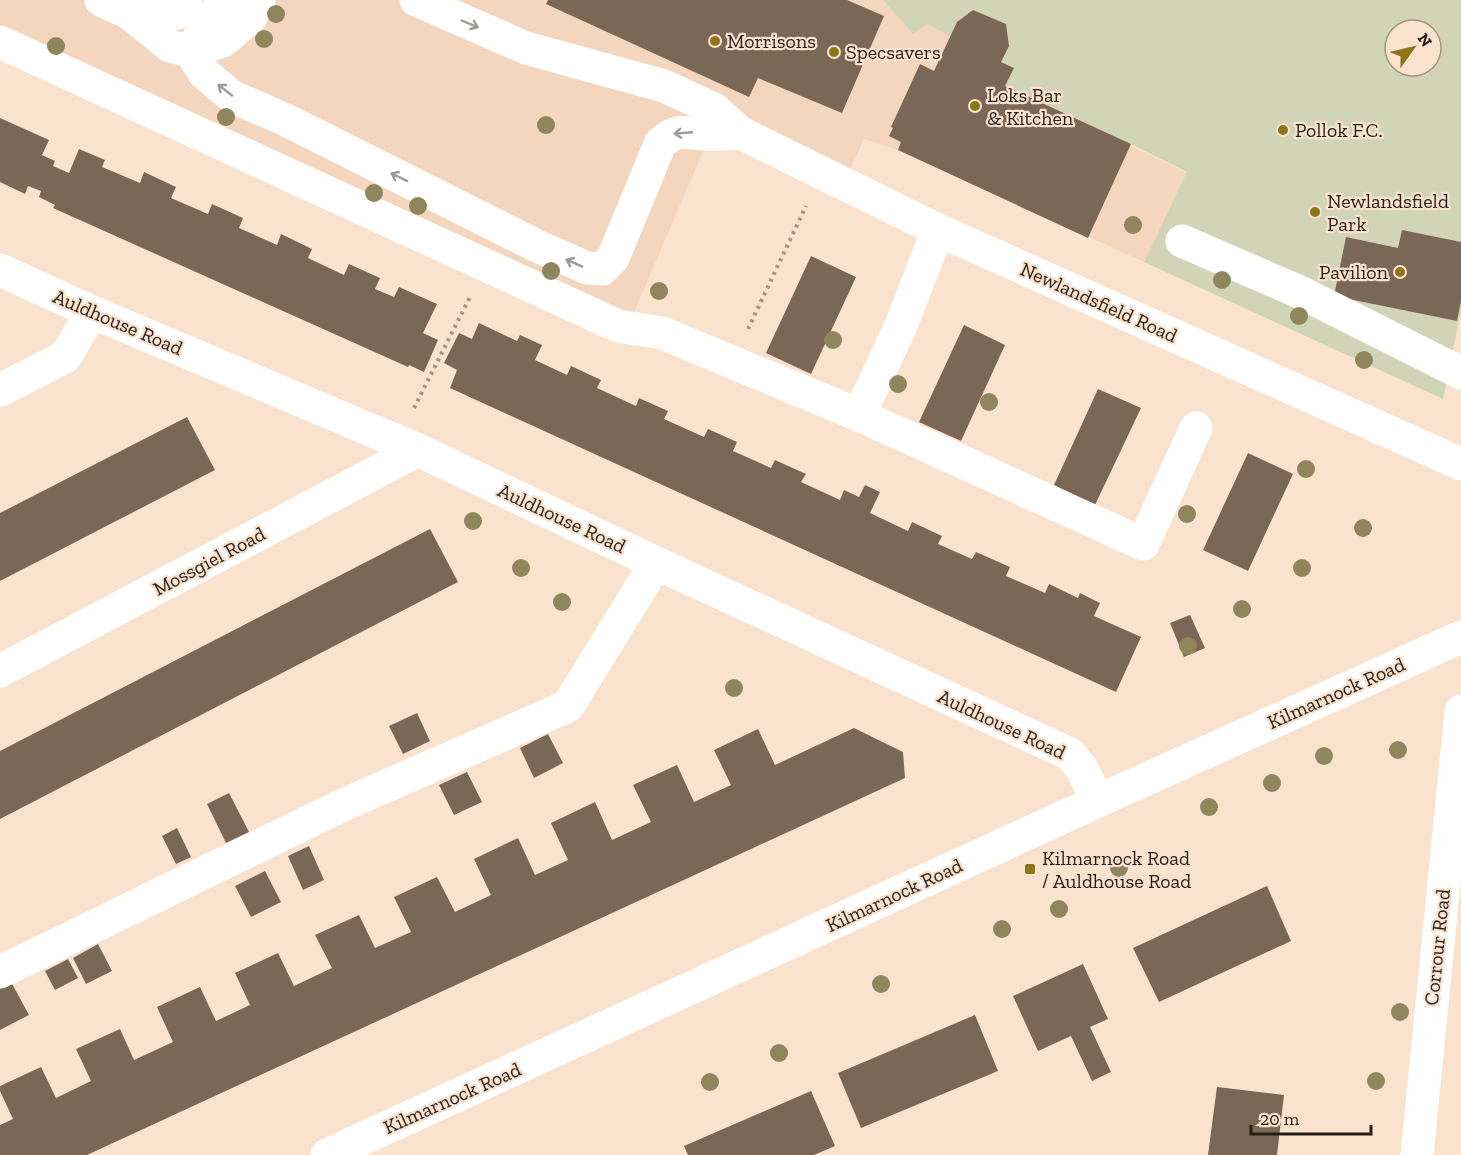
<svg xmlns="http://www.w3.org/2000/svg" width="1461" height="1155" font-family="'Zilla Slab',serif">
<rect width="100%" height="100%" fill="#f9e3cf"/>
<!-- built -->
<path fill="#f3d6bd" d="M0 0H883L913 34 927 24 957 22 973 10 1006 24 1014 68 1006 86 1187 173 1144 262 898 150 864 139 849 172 720 112 623 338 0 53Z"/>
<!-- green -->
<path fill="#d1d4b6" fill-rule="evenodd" d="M883 0H1461V311L1443 399 1144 262 1187 172 1131 144 1005 86 1014 68 1001 62 1009 46 1006 24 973 10 957 22 950 36 927 24 913 34ZM1395 30H1431V66H1395Z"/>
<!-- building -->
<g fill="#7a6755">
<path d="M548 0H847L884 16 842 113 758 78 749 97 546 4Z"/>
<path d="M973 10 1006 24 1009 46 1001 62 1014 68 1005 86 1131 144 1088 238 898 150 901 142 889 136 893 128 891 127 920 64 934 71 957 22Z"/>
<path d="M0 118 49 140 42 155 55 161 53 166 69 173 79 149 105 160 102 167 140 183 144 172 176 187 171 198 208 214 212 204 243 218 239 228 277 245 281 234 312 249 308 258 344 275 349 264 380 278 375 289 394 297 399 287 437 304 423 333 438 340 424 372 409 365 408 367 53 208 55 205 39 197 41 191 28 186 25 194 0 182Z"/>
<path d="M1402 230 1461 242V301L1457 321 1334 296 1346 237 1398 248Z"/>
<path d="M811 256 856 277 811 374 766 353Z"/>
<path d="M479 323 517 341 520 335 542 345 535 360 567 375 571 366 601 380 597 388 636 406 639 398 668 411 664 419 704 437 708 429 737 442 733 451 771 468 775 460 806 474 801 482 840 500 844 490 859 497 865 485 880 492 870 513 908 531 912 522 942 536 938 544 972 559 976 552 1010 567 1006 576 1045 593 1049 584 1078 598 1080 593 1100 603 1094 616 1141 637 1116 692 450 388 457 370 444 363 459 333 472 339Z"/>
<path d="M964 325 1005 345 961 441 919 422Z"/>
<path d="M1098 389 1141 408 1095 505 1054 485Z"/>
<path d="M187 417 215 470 0 581V513Z"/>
<path d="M1248 453 1293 474 1248 571 1203 550Z"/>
<path d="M430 529 458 582 0 819V751Z"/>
<path d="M1190 615 1205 648 1184 657 1170 623Z"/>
<path d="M417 713 430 741 403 754 389 726Z"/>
<path d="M854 728 903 752 905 778 87 1155H0V1125L13 1119 0 1091V1086L41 1067 56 1098 91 1081 76 1049 120 1029 134 1060 173 1042 157 1007 200 987 216 1021 250 1005 235 973 278 953 294 986 332 968 315 935 359 915 375 948 411 932 394 897 437 877 455 912 491 895 474 859 518 838 535 875 568 860 551 823 595 802 612 840 651 822 633 785 677 765 694 802 731 785 714 750 758 729 775 765Z"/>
<path d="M548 734 563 763 534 778 520 748Z"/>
<path d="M467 772 482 802 454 815 439 785Z"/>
<path d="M229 793 249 832 226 843 207 804Z"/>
<path d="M177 828 191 857 176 864 162 836Z"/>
<path d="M309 846 324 880 303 890 288 856Z"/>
<path d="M265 871 281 902 251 917 235 886Z"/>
<path d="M1267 886 1291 941 1159 1002 1133 948Z"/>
<path d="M98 944 112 971 86 984 73 958Z"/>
<path d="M68 959 78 978 55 990 45 971Z"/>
<path d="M1083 964 1108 1019 1090 1027 1111 1072 1092 1081 1071 1036 1038 1051 1013 996Z"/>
<path d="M10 980 29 1015 0 1030V985Z"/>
<path d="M975 1015 998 1071 861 1128 838 1073Z"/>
<path d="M1217 1087 1284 1095 1277 1155H1208Z"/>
<path d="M811 1091 835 1146 814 1155H688L684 1146Z"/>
</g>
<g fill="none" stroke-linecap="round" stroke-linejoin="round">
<!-- path -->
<g stroke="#a59485" stroke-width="4" stroke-dasharray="3 4.5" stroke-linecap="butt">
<path d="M748 329 806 206"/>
<path d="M414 408 470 297"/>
</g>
<!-- minor -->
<g stroke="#fff" stroke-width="33">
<path d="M101 0 129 13 170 46 190 51 223 41 250 18 259 0"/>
<path d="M224 0 190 51 204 73 231 96 286 120 537 246 587 268 602 269 613 258 660 144C676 128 683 133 703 134 715 135 728 134 741 133"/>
<path d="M416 0 526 48 664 86 714 109 741 133 938 230 1461 464"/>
<path d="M129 13H177L186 0"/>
<path d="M0 42 618 326 662 333 859 415 1143 544 1196 428"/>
<path d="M1182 241 1302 293 1461 373"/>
<path d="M0 270 92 312 418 450 656 563 1070 754 1082 769 1098 801"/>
<path d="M0 390 65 357 92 312"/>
<path d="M859 415 900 328 938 230"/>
<path d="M0 671 418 450"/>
<path d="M0 972 341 806 568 706 656 563"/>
<path d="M1417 1155 1461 711"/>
</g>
<!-- major -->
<path stroke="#fff" stroke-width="33" d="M327 1155 1098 801 1461 637"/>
</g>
<!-- trees -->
<g fill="#8f865d">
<circle cx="276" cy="14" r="9"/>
<circle cx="264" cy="39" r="9"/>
<circle cx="56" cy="46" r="9"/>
<circle cx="226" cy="117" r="9"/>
<circle cx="546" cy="125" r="9"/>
<circle cx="374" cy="193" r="9"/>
<circle cx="418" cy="206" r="9"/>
<circle cx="1133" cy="225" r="9"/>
<circle cx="551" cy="271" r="9"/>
<circle cx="1222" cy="280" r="9"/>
<circle cx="659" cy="291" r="9"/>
<circle cx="1299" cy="316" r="9"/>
<circle cx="833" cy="340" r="9"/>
<circle cx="1364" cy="360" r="9"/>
<circle cx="898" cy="384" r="9"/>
<circle cx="989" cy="402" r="9"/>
<circle cx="1306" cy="469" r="9"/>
<circle cx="1187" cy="514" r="9"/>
<circle cx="473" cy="521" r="9"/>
<circle cx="1363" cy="528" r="9"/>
<circle cx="521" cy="568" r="9"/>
<circle cx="1302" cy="568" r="9"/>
<circle cx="562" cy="602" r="9"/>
<circle cx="1242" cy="609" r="9"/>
<circle cx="1188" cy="646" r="9"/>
<circle cx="734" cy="688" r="9"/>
<circle cx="1398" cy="750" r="9"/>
<circle cx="1324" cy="756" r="9"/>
<circle cx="1272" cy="783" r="9"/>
<circle cx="1209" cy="807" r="9"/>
<circle cx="1119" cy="868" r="9"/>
<circle cx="1059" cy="909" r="9"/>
<circle cx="1002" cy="929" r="9"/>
<circle cx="881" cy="984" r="9"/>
<circle cx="1400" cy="1012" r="9"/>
<circle cx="779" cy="1053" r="9"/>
<circle cx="1376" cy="1081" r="9"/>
<circle cx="710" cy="1082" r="9"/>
</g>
<!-- one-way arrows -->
<defs><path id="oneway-shaft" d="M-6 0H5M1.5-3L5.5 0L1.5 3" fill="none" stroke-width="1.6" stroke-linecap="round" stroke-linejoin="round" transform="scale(1.5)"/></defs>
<g stroke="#9e9a97">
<use href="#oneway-shaft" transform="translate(470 24) rotate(23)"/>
<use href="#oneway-shaft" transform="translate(225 90) rotate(-142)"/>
<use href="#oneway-shaft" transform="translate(683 133) rotate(175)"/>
<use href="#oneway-shaft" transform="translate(399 177) rotate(-154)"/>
<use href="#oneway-shaft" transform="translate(574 263) rotate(-156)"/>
</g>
<!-- markers -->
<g fill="#8e751a" stroke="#f9e3cf" stroke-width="2">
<circle cx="715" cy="41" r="6"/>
<circle cx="834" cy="52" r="6"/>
<circle cx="975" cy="106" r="6"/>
<circle cx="1283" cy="130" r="6"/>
<circle cx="1315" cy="212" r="6"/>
<circle cx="1400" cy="272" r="6"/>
<rect x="1024" y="863" width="12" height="12" rx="3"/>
</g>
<g text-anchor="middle" stroke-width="4.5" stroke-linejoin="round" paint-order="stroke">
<!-- poi labels -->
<g font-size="20" fill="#271e17" stroke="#f9e3cf" text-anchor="start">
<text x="727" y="48">Morrisons</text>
<text x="846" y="59">Specsavers</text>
<text x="987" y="102">Loks Bar<tspan x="987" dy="23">&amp; Kitchen</tspan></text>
<text x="1295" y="137">Pollok F.C.</text>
<text x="1327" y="208">Newlandsfield<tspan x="1327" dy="23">Park</tspan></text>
<text x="1388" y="279" text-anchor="end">Pavilion</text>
<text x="1042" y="865">Kilmarnock Road<tspan x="1042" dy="23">/ Auldhouse Road</tspan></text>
</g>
<!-- street labels -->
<g font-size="20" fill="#271e17" stroke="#f9e3cf">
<text transform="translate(1099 302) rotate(24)" y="7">Newlandsfield Road</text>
<text transform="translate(118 322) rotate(23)" y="7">Auldhouse Road</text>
<text transform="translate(562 518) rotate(25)" y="7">Auldhouse Road</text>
<text transform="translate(209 561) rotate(-28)" y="7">Mossgiel Road</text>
<text transform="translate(1336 693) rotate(-24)" y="7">Kilmarnock Road</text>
<text transform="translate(1002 724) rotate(25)" y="7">Auldhouse Road</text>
<text transform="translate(894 895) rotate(-25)" y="7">Kilmarnock Road</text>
<text transform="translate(1437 947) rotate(-84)" y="7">Corrour Road</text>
<text transform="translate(452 1098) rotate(-24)" y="7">Kilmarnock Road</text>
</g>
</g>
<!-- north arrow -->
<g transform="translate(1413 48) rotate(56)"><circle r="28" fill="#f9e3cf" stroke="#a59485" stroke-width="1.5"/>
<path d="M0-4.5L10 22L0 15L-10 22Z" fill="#8e751a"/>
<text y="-9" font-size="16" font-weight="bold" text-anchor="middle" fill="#271e17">N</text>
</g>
<!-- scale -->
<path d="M1251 1125v9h120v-9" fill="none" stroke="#271e17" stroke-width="3"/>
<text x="1260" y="1125" font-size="18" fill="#271e17" stroke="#f9e3cf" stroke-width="4.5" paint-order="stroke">20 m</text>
</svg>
